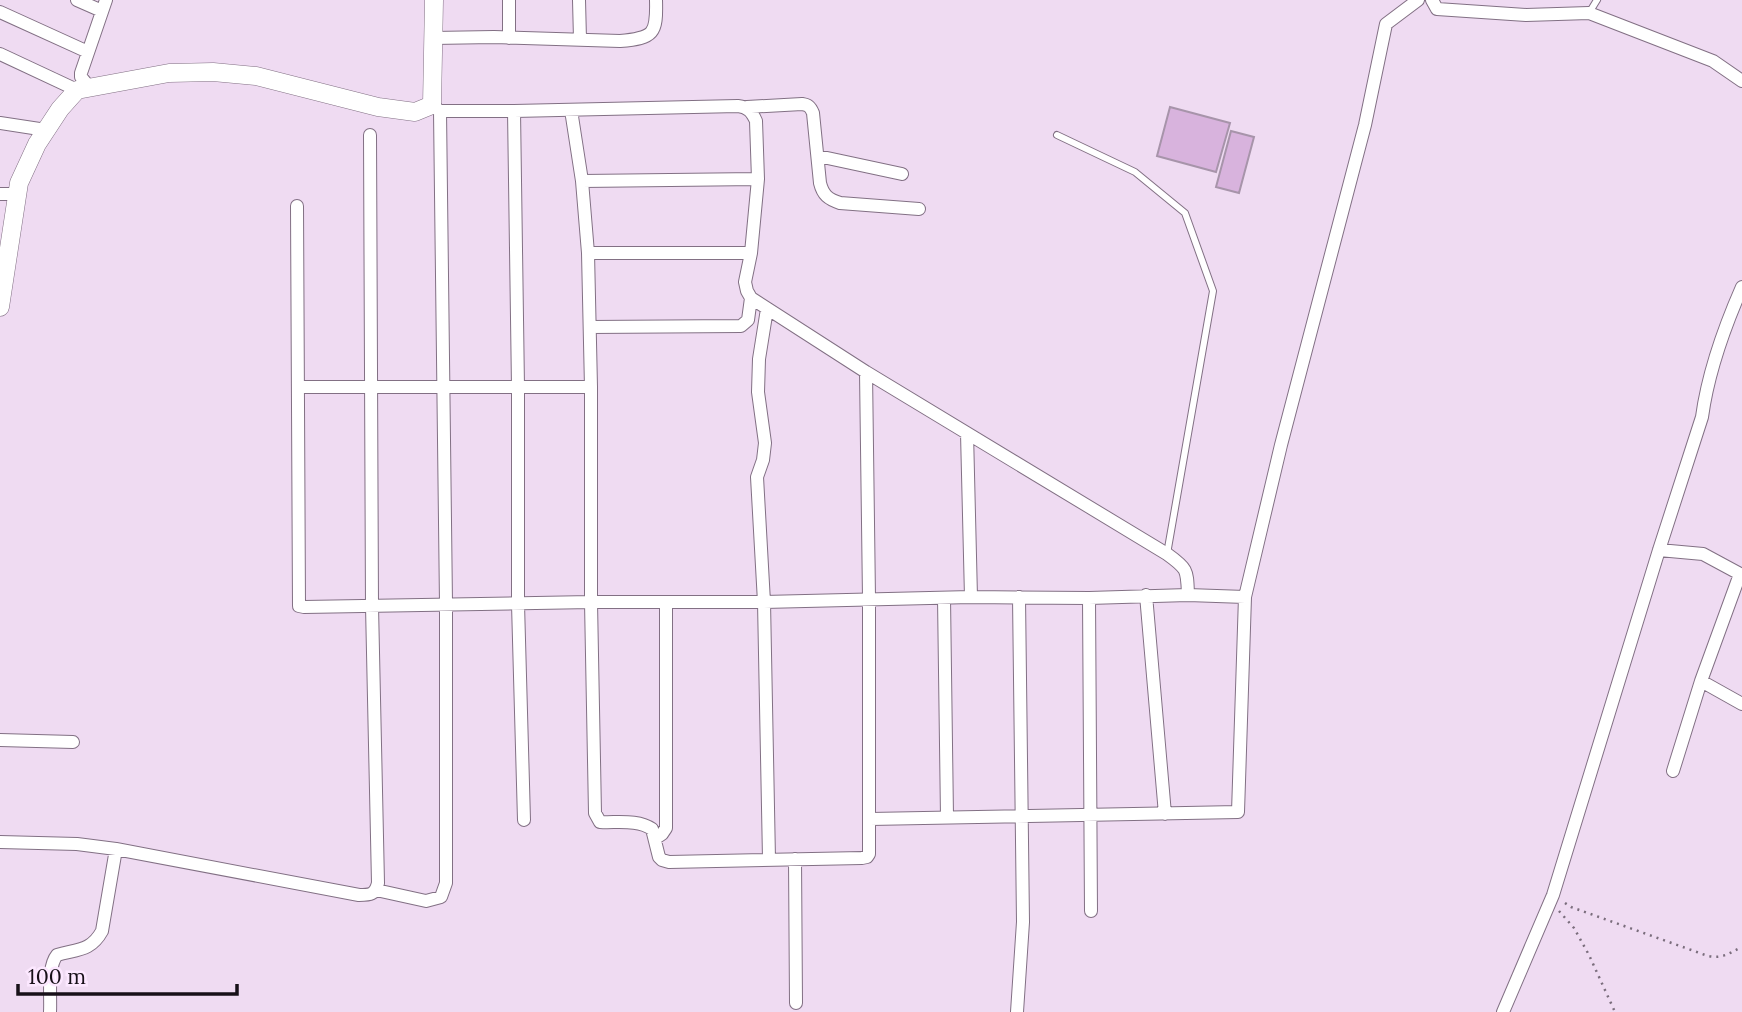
<svg xmlns="http://www.w3.org/2000/svg" width="1742" height="1012" viewBox="0 0 1742 1012" font-family="Lora,serif">
  <rect width="100%" height="100%" fill="#efdbf2"/>
  <path fill="#d8b3dd" stroke="#a794aa" stroke-width="2" d="M1170 107 1230 123 1216 172 1157 156Z
    M1231 131 1254 137 1239 193 1216 187Z"/>
  <g fill="none" stroke-linecap="round" stroke-linejoin="round">
    <defs>
      <path id="lane" d="M1589 13 1597 0
        M1057 135 1135 172 1185 213 1213 291 1167 554"/>
      <path id="street" d="M77 0 102 11
        M579 0 580 39
        M1432 0 1437 9 1526 15 1589 13 1713 61 1742 81
        M0 12 88 52
        M433 38 494 37 620 41C654 38 657 34 656 0
        M509 38V0
        M0 54 77 90
        M90 88 81 77V73L106 0
        M432 105 440 111H514L738 106C748 107 752 112 756 121L758 179 751 253 745 282 747 291 751 298 866 372 1167 554C1188 569 1187 570 1188 595
        M747 107 802 104C808 105 810 106 813 113L820 183C823 195 828 199 840 203L919 209
        M571 110 582 181 588 253 591 387V602L595 813 600 822C616 823 638 819 652 829L659 857 662 860 669 862 862 858 867 857 869 854V598L866 372
        M514 111 518 387V604L524 820
        M0 123 46 130
        M818 156 902 174
        M582 181 758 179
        M0 194H17
        M297 206 299 606 304 607 591 602H764L971 597 1089 598 1188 595 1245 597
        M588 253H751
        M767 309 759 359 758 392 765 443 763 460 757 477 764 602 769 859
        M590 327 741 326 748 320 751 298
        M298 387H591
        M967 433 971 597
        M1659 550 1703 554 1742 575
        M1146 595 1165 814
        M944 598 947 817
        M1089 598 1091 911
        M1701 681 1742 704
        M0 740 73 742
        M1673 771 1701 681 1740 574
        M870 819 1238 812 1245 597 1281 445 1365 125 1386 24 1418 0
        M656 838 662 834 666 828V602
        M0 842 77 844 116 849 359 895C370 895 375 895 378 883L372 606 370 135
        M795 859 796 1003
        M376 890 426 901 441 897 446 883V604L440 111
        M50 1012C51 997 47 967 57 955 78 949 91 951 102 931L116 849
        M1017 1012 1023 922 1019 597
        M1503 1012 1553 895 1659 550 1702 417C1708 373 1724 328 1742 287"/>
      <path id="secondary" d="M0 307 19 183 37 144 60 109 77 90 169 73 213 72 256 76 378 107 415 112 432 105 434 0"/>
    </defs>
    <use href="#lane" stroke="#827084" stroke-width="8"/>
    <use href="#street" stroke="#827084" stroke-width="14"/>
    <use href="#secondary" stroke="#827084" stroke-width="19"/>
    <path stroke="#7a6d7c" stroke-width="2.5" stroke-dasharray="2 5" stroke-linecap="butt" d="M1565 903 1571 907 1708 956C1723 959 1729 953 1742 947
      M1559 911 1574 928 1589 955 1615 1012"/>
    <use href="#lane" stroke="#fff" stroke-width="6"/>
    <use href="#street" stroke="#fff" stroke-width="12"/>
    <use href="#secondary" stroke="#fff" stroke-width="18"/>
  </g>
  <path d="M18 984v10h219v-10" fill="none" stroke="#171018" stroke-width="3.5"/>
  <text x="28" y="984" font-size="21" fill="#171018" stroke="#fce8ff" stroke-width="5" paint-order="stroke">100 m</text>
</svg>
